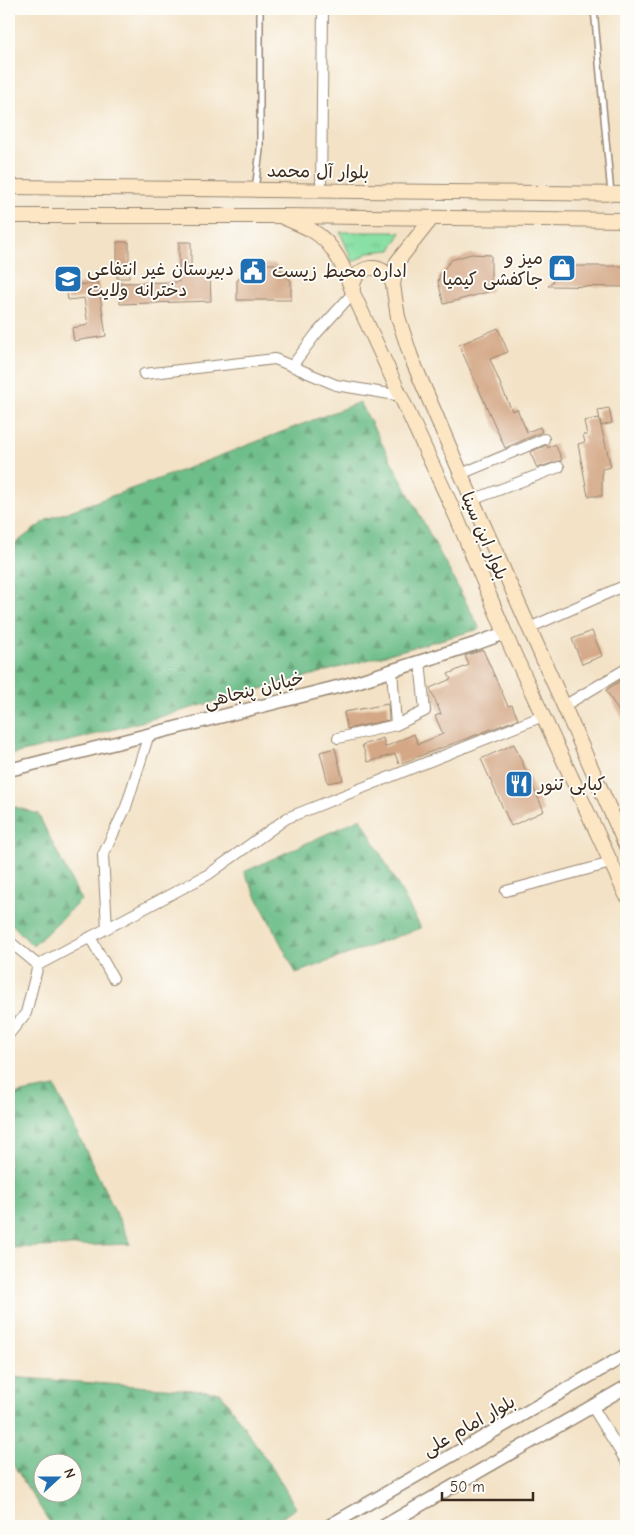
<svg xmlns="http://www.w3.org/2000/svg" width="635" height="1535" viewBox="0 0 635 1535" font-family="'Comic Neue','Playpen Sans Arabic',sans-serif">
  <defs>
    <pattern id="grass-tufts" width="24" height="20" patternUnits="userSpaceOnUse" patternTransform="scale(1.25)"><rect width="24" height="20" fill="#88e0a5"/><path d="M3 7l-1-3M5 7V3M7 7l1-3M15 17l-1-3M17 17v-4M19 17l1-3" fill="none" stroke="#76c08e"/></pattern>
    <pattern id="forest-firs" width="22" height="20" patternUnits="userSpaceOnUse" patternTransform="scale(1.25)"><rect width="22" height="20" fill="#6ebe8a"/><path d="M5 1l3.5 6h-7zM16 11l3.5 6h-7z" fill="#5c9b70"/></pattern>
  </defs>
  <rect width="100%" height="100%" fill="#fdfcf7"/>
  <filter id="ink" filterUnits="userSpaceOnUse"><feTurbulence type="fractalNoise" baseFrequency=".02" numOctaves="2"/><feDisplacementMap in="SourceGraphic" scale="10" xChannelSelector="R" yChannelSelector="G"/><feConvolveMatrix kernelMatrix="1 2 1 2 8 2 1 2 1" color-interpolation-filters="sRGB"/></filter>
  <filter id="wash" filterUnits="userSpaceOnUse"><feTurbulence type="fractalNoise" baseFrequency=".0096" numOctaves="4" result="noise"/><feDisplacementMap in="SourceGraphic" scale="20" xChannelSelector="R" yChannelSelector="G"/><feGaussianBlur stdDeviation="1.12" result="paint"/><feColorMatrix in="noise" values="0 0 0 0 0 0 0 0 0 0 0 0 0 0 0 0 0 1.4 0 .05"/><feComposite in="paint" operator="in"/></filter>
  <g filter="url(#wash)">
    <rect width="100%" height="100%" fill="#f3e2c6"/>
    <path fill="url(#grass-tufts)" stroke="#628562" d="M340 232H401L391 250 370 252 353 262Z"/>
    <path fill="url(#forest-firs)" stroke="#547454" fill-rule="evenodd" d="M360 402 480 629 82 738 9 755V548L48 519 175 473Z
      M9 805 38 814 81 900 33 946 9 921Z
      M361 818 421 928 296 973 244 872Z
      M55 1087 131 1244 9 1248V1095Z
      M9 1377 220 1392 277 1475 296 1508 269 1526H52L9 1458ZM72 1462V1492H42V1462Z"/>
    <g id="blocks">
      <path fill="#d4a887" d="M117 242H129V278H117Z
        M179 242H191V276H210L211 301 120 304V283L179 282Z
        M471 254 491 255V291L444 304 438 282 440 274 451 260Z
        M252 264H275L291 281V300H237V281Z
        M568 266H626V287L548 286Z
        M98 282 106 336 74 341 72 328 88 325 84 298 68 300 66 287Z
        M498 328 508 352 490 359 502 388 512 411 517 409 527 432 540 427 542 432 505 448 459 345Z
        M609 408 612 423 601 426 598 410Z
        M599 418 611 467 602 469V496H588L578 444 585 442 583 435H587L584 421Z
        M555 444 562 460 537 468 530 452 547 445 548 448Z
        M592 631 602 656 582 664 572 639Z
        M483 650 508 706 512 705 518 719 399 764 395 754 368 762 362 745 383 738 385 747 414 734 418 744 443 734 435 716 441 714 430 688 451 679 448 674 469 665 465 656Z
        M626 677V724L606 690Z
        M388 704 389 720 347 729 344 712Z
        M514 744 544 811 511 826 481 759Z
        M335 748 343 780 328 783 320 752Z"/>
    </g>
  </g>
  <g filter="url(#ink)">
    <use href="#blocks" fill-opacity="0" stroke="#978672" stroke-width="1"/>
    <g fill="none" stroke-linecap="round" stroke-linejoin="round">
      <defs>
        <path id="service" d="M594 9 611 194
          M255 190 260 150V9"/>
        <path id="minor" d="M321 191 323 9
          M292 366 316 334 353 293
          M144 374 275 359 336 385 402 396
          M461 474 544 439
          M472 500 559 467
          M529 628 626 585
          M392 670 396 725 425 711 420 661
          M564 706 626 669
          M338 738 396 725
          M506 891 611 863
          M107 928 103 855 126 807 149 734
          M90 937 113 978
          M9 941 38 965
          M9 1034 26 1013 38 965 209 874 287 818 543 716
          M592 1406 626 1461"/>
        <path id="tertiary" d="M9 770 353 683 475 644 505 633
          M329 1526 626 1355
          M384 1526 626 1387"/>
        <path id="secondary" d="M9 187 626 194
          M9 216H280L626 220
          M280 216C291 221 303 225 313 231 335 244 345 270 353 293L457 518 510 645 626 895
          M432 218 397 262 393 285 398 317 411 357 461 474 626 846
          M353 292C350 265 385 258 393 285"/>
      </defs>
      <use href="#service" stroke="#978672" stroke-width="8"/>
      <use href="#minor" stroke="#978672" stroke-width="12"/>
      <use href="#tertiary" stroke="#978672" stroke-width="15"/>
      <use href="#secondary" stroke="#978672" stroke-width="16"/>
      <use href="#service" stroke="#fff" stroke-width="5"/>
      <use href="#minor" stroke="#fff" stroke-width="10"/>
      <use href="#tertiary" stroke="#fff" stroke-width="12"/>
      <use href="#secondary" stroke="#fce6c4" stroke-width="14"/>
    </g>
  </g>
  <defs>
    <symbol id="shop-square" viewBox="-11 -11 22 22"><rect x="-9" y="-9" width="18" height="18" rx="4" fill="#1f6fb2" stroke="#fdfcf7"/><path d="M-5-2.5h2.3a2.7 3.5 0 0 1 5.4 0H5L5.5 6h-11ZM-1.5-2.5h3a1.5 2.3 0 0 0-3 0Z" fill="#fff"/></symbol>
    <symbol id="civic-square" viewBox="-11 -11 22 22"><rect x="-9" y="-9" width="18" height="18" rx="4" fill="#1f6fb2" stroke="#fdfcf7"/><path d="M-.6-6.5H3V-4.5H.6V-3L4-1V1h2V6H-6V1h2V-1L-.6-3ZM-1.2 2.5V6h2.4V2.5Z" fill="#fff"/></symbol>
    <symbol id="school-square" viewBox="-11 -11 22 22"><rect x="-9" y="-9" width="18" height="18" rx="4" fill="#1f6fb2" stroke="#fdfcf7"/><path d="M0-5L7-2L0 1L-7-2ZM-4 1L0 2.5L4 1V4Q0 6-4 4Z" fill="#fff"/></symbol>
    <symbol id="restaurant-square" viewBox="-11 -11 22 22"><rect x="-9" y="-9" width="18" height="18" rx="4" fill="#1f6fb2" stroke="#fdfcf7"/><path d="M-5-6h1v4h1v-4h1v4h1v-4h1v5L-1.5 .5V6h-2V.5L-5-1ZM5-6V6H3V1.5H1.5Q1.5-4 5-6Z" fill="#fff"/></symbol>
  </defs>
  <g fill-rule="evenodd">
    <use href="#shop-square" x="546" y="252" width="32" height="32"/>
    <use href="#civic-square" x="237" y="255" width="32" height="32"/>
    <use href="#school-square" x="52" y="263" width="32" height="32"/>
    <use href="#restaurant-square" x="503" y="768" width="32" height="32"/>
  </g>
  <g text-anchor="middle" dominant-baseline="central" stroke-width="4" stroke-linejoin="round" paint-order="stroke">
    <g font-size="18" fill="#3b2a1e" stroke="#fdfcf7">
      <text transform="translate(318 172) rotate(1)">بلوار آل محمد</text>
      <text transform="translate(484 536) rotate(67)">بلوار ابن سینا</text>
      <text transform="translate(254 690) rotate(-14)">خیابان پنجاهی</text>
      <text transform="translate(469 1426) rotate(-30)">بلوار امام علی</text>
    </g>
    <g font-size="18" fill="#3b2a1e" stroke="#fdfcf7" text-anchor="start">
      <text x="543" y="258" text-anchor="end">میز و<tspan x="543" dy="21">جاکفشی کیمیا</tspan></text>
      <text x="87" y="269">دبیرستان غیر انتفاعی<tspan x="87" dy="21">دخترانه ولایت</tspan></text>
      <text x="272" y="271">اداره محیط زیست</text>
      <text x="538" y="784">کبابی تنور</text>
    </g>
  </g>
  <rect width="635" height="1535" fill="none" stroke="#fdfcf7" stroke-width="30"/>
  <g transform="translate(58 1478) rotate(69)"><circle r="24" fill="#fdfcf7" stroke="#afa8a0"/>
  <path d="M0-4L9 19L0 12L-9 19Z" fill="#1f6fb2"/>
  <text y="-8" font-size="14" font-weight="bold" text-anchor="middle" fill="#3b2a1e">N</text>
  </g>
  <path d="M442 1492v8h91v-8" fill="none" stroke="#3b2a1e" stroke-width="2.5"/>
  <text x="450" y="1492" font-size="15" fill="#3b2a1e" stroke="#fdfcf7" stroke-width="4" paint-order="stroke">50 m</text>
</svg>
